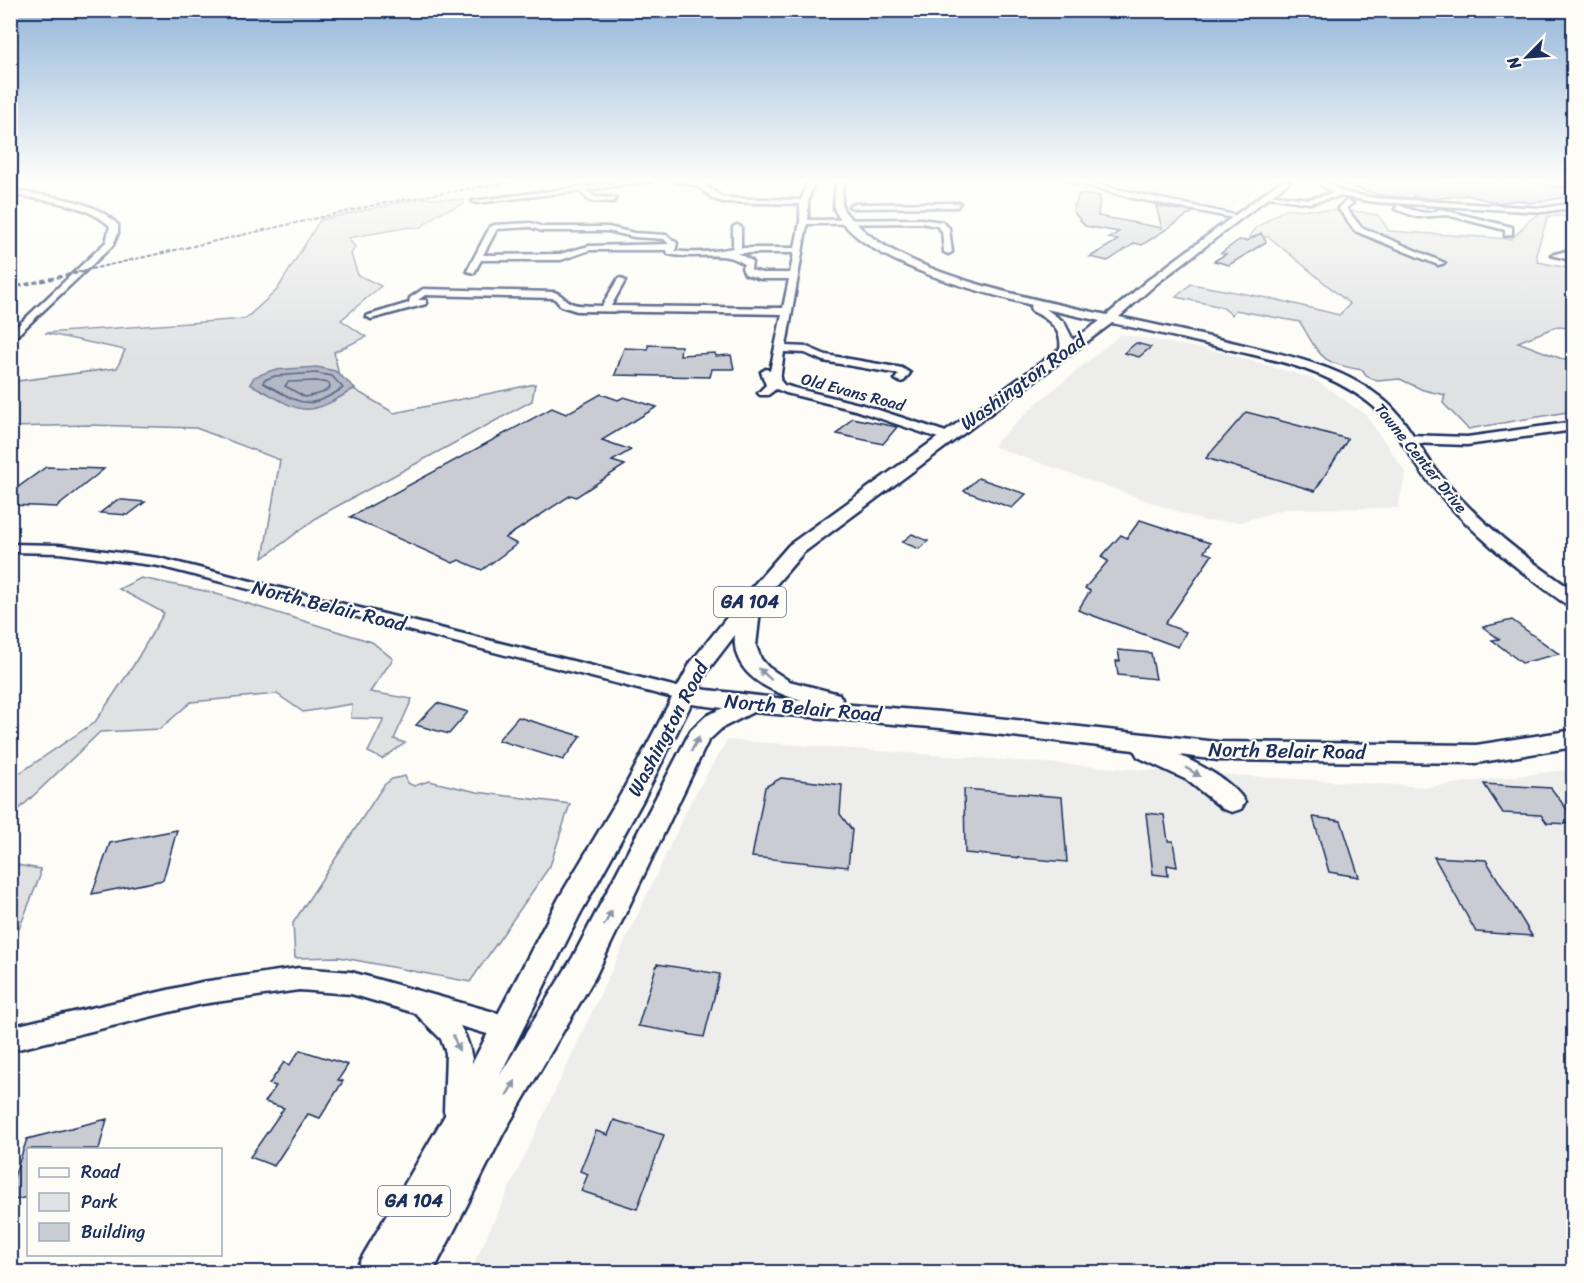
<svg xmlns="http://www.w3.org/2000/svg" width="1584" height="1283" viewBox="0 0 1584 1283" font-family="Sriracha,sans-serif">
  <rect width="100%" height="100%" fill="#fdfcf7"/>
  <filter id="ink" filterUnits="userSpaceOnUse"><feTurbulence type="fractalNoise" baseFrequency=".0167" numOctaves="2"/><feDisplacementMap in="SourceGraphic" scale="12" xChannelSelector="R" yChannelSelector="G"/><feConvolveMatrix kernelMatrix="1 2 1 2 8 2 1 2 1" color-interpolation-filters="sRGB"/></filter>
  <g filter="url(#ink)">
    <path fill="#edeeec" d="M1128 181H1270L1226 212 1141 196 1156 187Z
      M1121 334 1225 353 1314 379 1365 414 1406 473 1398 508 1284 509 1242 522 1204 521 992 446 1035 405Z
      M727 740 1116 768 1428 787 1573 769V1272H470L690 803Z"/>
    <path fill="#e0e1e3" stroke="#7e88a0" stroke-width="1.5" d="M421 198 464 200V204L439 213 420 228 410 227 348 238 355 247 351 254 358 275 381 286 341 320 366 337 334 352 340 381 394 413 535 384 532 401 319 516 263 558 280 460 196 428 88 425 11 427 10 382 117 368 125 350 45 333 245 319 277 290 320 220Z
      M1285 209 1355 211 1378 215 1389 231 1511 239C1520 233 1523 225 1531 219 1544 209 1559 212 1573 213V216H1548L1536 254 1538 262 1573 269V328L1556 327 1518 342 1573 363V411L1468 429 1443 403 1445 395 1423 390 1400 379 1377 381 1366 376 1362 370C1320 362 1322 359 1300 322L1235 310 1232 315 1222 307 1176 297 1191 284 1278 300 1339 315 1350 304 1269 237H1249L1257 227Z
      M141 578 210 592 372 642 393 659 370 692 412 699 394 739 405 743 382 759 368 752 384 719 351 718 352 704 303 712 277 694 191 702 160 729 100 732 11 817V779L95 722 133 666 164 613 119 589Z
      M405 776 408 783 414 786 429 781 477 792 570 804 550 866 470 982 339 957 295 958 293 923 384 785 392 779Z
      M11 864 40 869V876L11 949Z"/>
    <path fill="#b3b8c5" stroke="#76819c" stroke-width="1.5" d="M317 367 335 371 355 388C302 422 302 411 250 384L254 377 273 370Z"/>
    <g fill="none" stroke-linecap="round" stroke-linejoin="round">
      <path stroke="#586687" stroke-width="1.5" d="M316 373 332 376 343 388C305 413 300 402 263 383L264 380 275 376Z
        M316 381 329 383 330 388 322 393 305 397 285 386 288 382Z"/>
    </g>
    <path fill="#c9ccd3" stroke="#1b2f5e" stroke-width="1.5" d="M1342 181H1533L1535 184 1574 188V196L1530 203 1518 200 1499 203 1466 195 1433 199 1413 196 1414 198 1383 196 1342 184Z
      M1079 194 1100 196 1098 216 1162 228 1156 206 1193 212 1142 245 1135 243 1108 261 1090 257 1118 240 1109 238 1119 232 1085 226 1073 211Z
      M1261 233 1266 242 1229 265 1214 261 1226 254 1221 253 1239 240 1247 241Z
      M1136 343 1151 347 1139 357 1124 353Z
      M648 345 681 346 680 355 715 353 716 356 731 355 734 369H712L710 377 615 375 624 348 648 349Z
      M601 394 618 400 624 397 657 407 602 440 631 450 612 461 625 465 576 497 571 495 505 538 517 544 482 570 459 560 453 563 350 517 552 408 566 414Z
      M1246 412 1285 422 1348 439 1315 491 1206 458Z
      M852 418 897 427 883 444 837 434Z
      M46 467 104 469 57 507 10 505V493Z
      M978 478 1026 494 1012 508 964 491Z
      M117 500H123L145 502 128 515 100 513Z
      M1140 520 1210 543 1204 552 1212 555 1165 624 1186 632 1178 647 1078 610 1090 591 1085 588 1108 561 1101 557 1121 535 1127 538Z
      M912 534 928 541 919 549 902 542Z
      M1512 620 1559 654 1522 663 1492 640 1499 639 1483 627Z
      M1118 650 1151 653 1156 679 1118 675 1116 661H1120Z
      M437 703 468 712 449 734 416 725Z
      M518 717 581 736 563 760 498 740Z
      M781 778 842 785 840 814 852 830 848 867 752 857 765 787Z
      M1484 784 1551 788 1574 819V824L1547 823 1541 815 1503 813Z
      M964 789 1062 797 1067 862 965 853Z
      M1146 813 1164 815 1168 841H1173L1177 867 1167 865 1168 876 1153 874Z
      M1313 817 1341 821 1359 877 1329 872Z
      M177 830 163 880 92 894 110 843Z
      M1434 857 1486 860 1532 936 1476 932Z
      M657 964 720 974 704 1037 638 1026Z
      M300 1050 348 1065 338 1080 343 1081 320 1118 308 1114 274 1166 250 1157 284 1108 265 1102 276 1086 269 1084 284 1062 289 1066Z
      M107 1119 99 1149H28V1197L10 1201V1189L27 1139Z
      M614 1120 664 1135 637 1209 581 1191 588 1174 580 1171 596 1131 608 1135Z"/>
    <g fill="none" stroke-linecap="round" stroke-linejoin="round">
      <defs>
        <path id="minor" d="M631 181H651L586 190 595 197 616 198 613 202 590 201 579 191 476 203 472 201Z
          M674 181 703 183 723 198 801 200 808 181H814L808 202V220L921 219 942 222 949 228 952 252 948 254 944 252 942 231 937 226 921 223 807 224 786 346 807 347 826 355 902 368 910 373 904 381 900 382 895 379 899 374 823 361 805 353 784 352 780 380 784 385 794 388 863 405 952 434V440H944L855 410 786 393 776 389 768 395H760L758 393 766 385 761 372 766 369 770 371 782 314 577 311 561 306 554 298 425 295 418 300H426V304L371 319 366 316 409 303 410 298 423 289 554 292C562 294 564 300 571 303 580 307 592 305 602 306L618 279 621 278 625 281 611 306 783 308 789 279H761L745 274 742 268 744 264C724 249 692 260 668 254L667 250H590L561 260H481L474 273 467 271 490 227 494 225 531 223 543 227H608L634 233 666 235 677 243 675 251C694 254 718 251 733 248V227L737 225 741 227V248H795L800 222V204L723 202 713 199 698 186ZM530 227 542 231H608L634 237 664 239 669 244 589 246 560 254 483 255 497 229ZM737 253H794L790 273H762L751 270 752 261Z
          M1069 181H1080L1243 217 1239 219 1133 198Z
          M1320 181H1326L1342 192 1375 198 1543 208 1574 203V207L1543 212 1375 202 1340 196 1309 203 1262 196 1266 194 1309 199 1334 193 1321 185Z
          M10 190C45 197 92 197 118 225V233L113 245 10 342V333L106 242 110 226C84 202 44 201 10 194Z
          M1346 201 1353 203 1346 208 1361 227 1445 263 1438 265 1355 231 1338 208Z
          M960 203 957 207 853 208 849 206 853 204Z
          M1398 205C1411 209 1428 218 1439 209L1512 227V234L1505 236V230L1447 215 1417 217 1395 209Z
          M1574 249V254L1567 255 1574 256V261L1551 255Z
          M1574 422V430L1467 445 1408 443 1402 439 1408 435 1467 437Z
          M10 544 59 545 159 558 685 689 691 691 694 695 691 699 685 701 159 566 59 553 10 552Z
          M299 968 351 972 508 1016 517 1020 520 1028 517 1036 508 1040 460 1026C476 1052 478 1092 466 1120L457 1124 448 1120 444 1111 446 1053 441 1039 415 1013 351 994 299 990 202 1004 10 1051V1027L202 982Z"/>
        <path id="major" d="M836 181H844C843 190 840 200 843 208 845 214 851 218 855 222 903 275 1038 300 1107 315L1148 280 1281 181H1290L1156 284 1119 317C1161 326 1203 335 1244 345 1294 357 1346 368 1386 402 1409 422 1421 452 1440 475 1478 522 1524 557 1574 591V607L1567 605C1518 570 1473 535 1434 488 1410 461 1397 424 1368 402 1327 371 1277 360 1228 349 1190 340 1151 331 1112 323L803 553 761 602 756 646 761 659 768 667 789 681 839 694 842 699 839 704 941 712 1218 742 1476 745 1574 730V747L1476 763 1218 760 1179 755C1200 765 1233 781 1245 802L1241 809 1232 812 1223 809 1187 780 1138 757 1134 750 941 728 753 712 722 728 708 741 595 977 504 1132 433 1272H355L361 1259 444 1117 559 898 621 794 691 662 745 595 789 545 1060 349C1063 329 1048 319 1032 311L1030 308 1032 305C980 292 856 262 834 208ZM1046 309 1100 321 1073 340 1064 322ZM735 635C731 675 771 692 802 701L699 689 708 670ZM691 704 723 708 706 716 691 730 573 957 500 1075 579 916 643 800Z"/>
      </defs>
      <use href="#minor" stroke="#1b2f5e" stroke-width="5"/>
      <use href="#major" stroke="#1b2f5e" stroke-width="5"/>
      <use href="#minor" fill="#fdfcf7" fill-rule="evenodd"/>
      <use href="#major" fill="#fdfcf7" fill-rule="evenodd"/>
      <path stroke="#1b2f5e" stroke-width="2" stroke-dasharray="4.5 2" stroke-linecap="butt" d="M78 272 384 203 516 181"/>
      <path stroke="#1b2f5e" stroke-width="3" stroke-dasharray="5 3" stroke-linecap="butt" d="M10 288 85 271"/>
    </g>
    <defs><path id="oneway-solid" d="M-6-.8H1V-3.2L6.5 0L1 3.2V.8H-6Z" transform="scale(1.5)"/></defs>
    <g fill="#8c96aa">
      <use href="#oneway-solid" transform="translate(765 674) rotate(-138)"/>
      <use href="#oneway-solid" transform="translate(695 744) rotate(-63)"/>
      <use href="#oneway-solid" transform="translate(1193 772) rotate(30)"/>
      <use href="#oneway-solid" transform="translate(608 918) rotate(-63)"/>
      <use href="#oneway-solid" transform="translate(456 1043) rotate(69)"/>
      <use href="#oneway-solid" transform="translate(511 1088) rotate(-59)"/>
    </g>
  </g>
  <linearGradient id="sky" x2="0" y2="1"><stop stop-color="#93b6da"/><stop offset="0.5" stop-color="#fefefb"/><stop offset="1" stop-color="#fefefb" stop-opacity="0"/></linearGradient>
  <rect width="1584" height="361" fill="url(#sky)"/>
  <g text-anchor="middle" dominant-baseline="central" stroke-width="4.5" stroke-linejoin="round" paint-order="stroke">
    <g font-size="16" fill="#1b2f5e" stroke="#fdfcf7">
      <text transform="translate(853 392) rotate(15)">Old Evans Road</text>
      <text transform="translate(1421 458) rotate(51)">Towne Center Drive</text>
    </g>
    <g fill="#fdfcf7" stroke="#5f6c8c" stroke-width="1.5">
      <rect x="714" y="587" width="72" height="30" rx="4.5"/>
      <rect x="378" y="1186" width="72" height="30" rx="4.5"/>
    </g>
    <g font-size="18" font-weight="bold" fill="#1b2f5e">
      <text x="750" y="602">GA 104</text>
      <text x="414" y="1201">GA 104</text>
    </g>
    <g font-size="20" fill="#1b2f5e" stroke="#fdfcf7">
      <text transform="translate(1023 382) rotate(-36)">Washington Road</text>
      <text transform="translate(329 606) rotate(14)">North Belair Road</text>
      <text transform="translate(803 708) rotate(5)">North Belair Road</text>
      <text transform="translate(668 729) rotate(-62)">Washington Road</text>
      <text transform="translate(1287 751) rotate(1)">North Belair Road</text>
    </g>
  </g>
  <rect width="1584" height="1283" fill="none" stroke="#fdfcf7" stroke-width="36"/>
  <rect x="18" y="18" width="1548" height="1247" fill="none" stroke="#1b2f5e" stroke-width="2" filter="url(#ink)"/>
  <rect x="27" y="1148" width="195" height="108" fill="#fdfcf7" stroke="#a3aaba" stroke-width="1.5"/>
  <rect x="39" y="1168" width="30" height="9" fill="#fdfcf7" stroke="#a3aaba" stroke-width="1.5"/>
  <text x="81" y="1178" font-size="18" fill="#1b2f5e">Road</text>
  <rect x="39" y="1193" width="30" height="18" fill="#e0e1e3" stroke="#a3aaba" stroke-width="1.5"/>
  <text x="81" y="1208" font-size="18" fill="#1b2f5e">Park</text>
  <rect x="39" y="1223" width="30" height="18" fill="#c9ccd3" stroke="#a3aaba" stroke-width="1.5"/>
  <text x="81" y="1238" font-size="18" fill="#1b2f5e">Building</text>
  <g transform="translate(1527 57) rotate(245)" stroke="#fdfcf7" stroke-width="4.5" paint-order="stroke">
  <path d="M0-4.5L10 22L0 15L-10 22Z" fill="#1b2f5e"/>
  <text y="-9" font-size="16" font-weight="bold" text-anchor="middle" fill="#1b2f5e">N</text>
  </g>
</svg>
